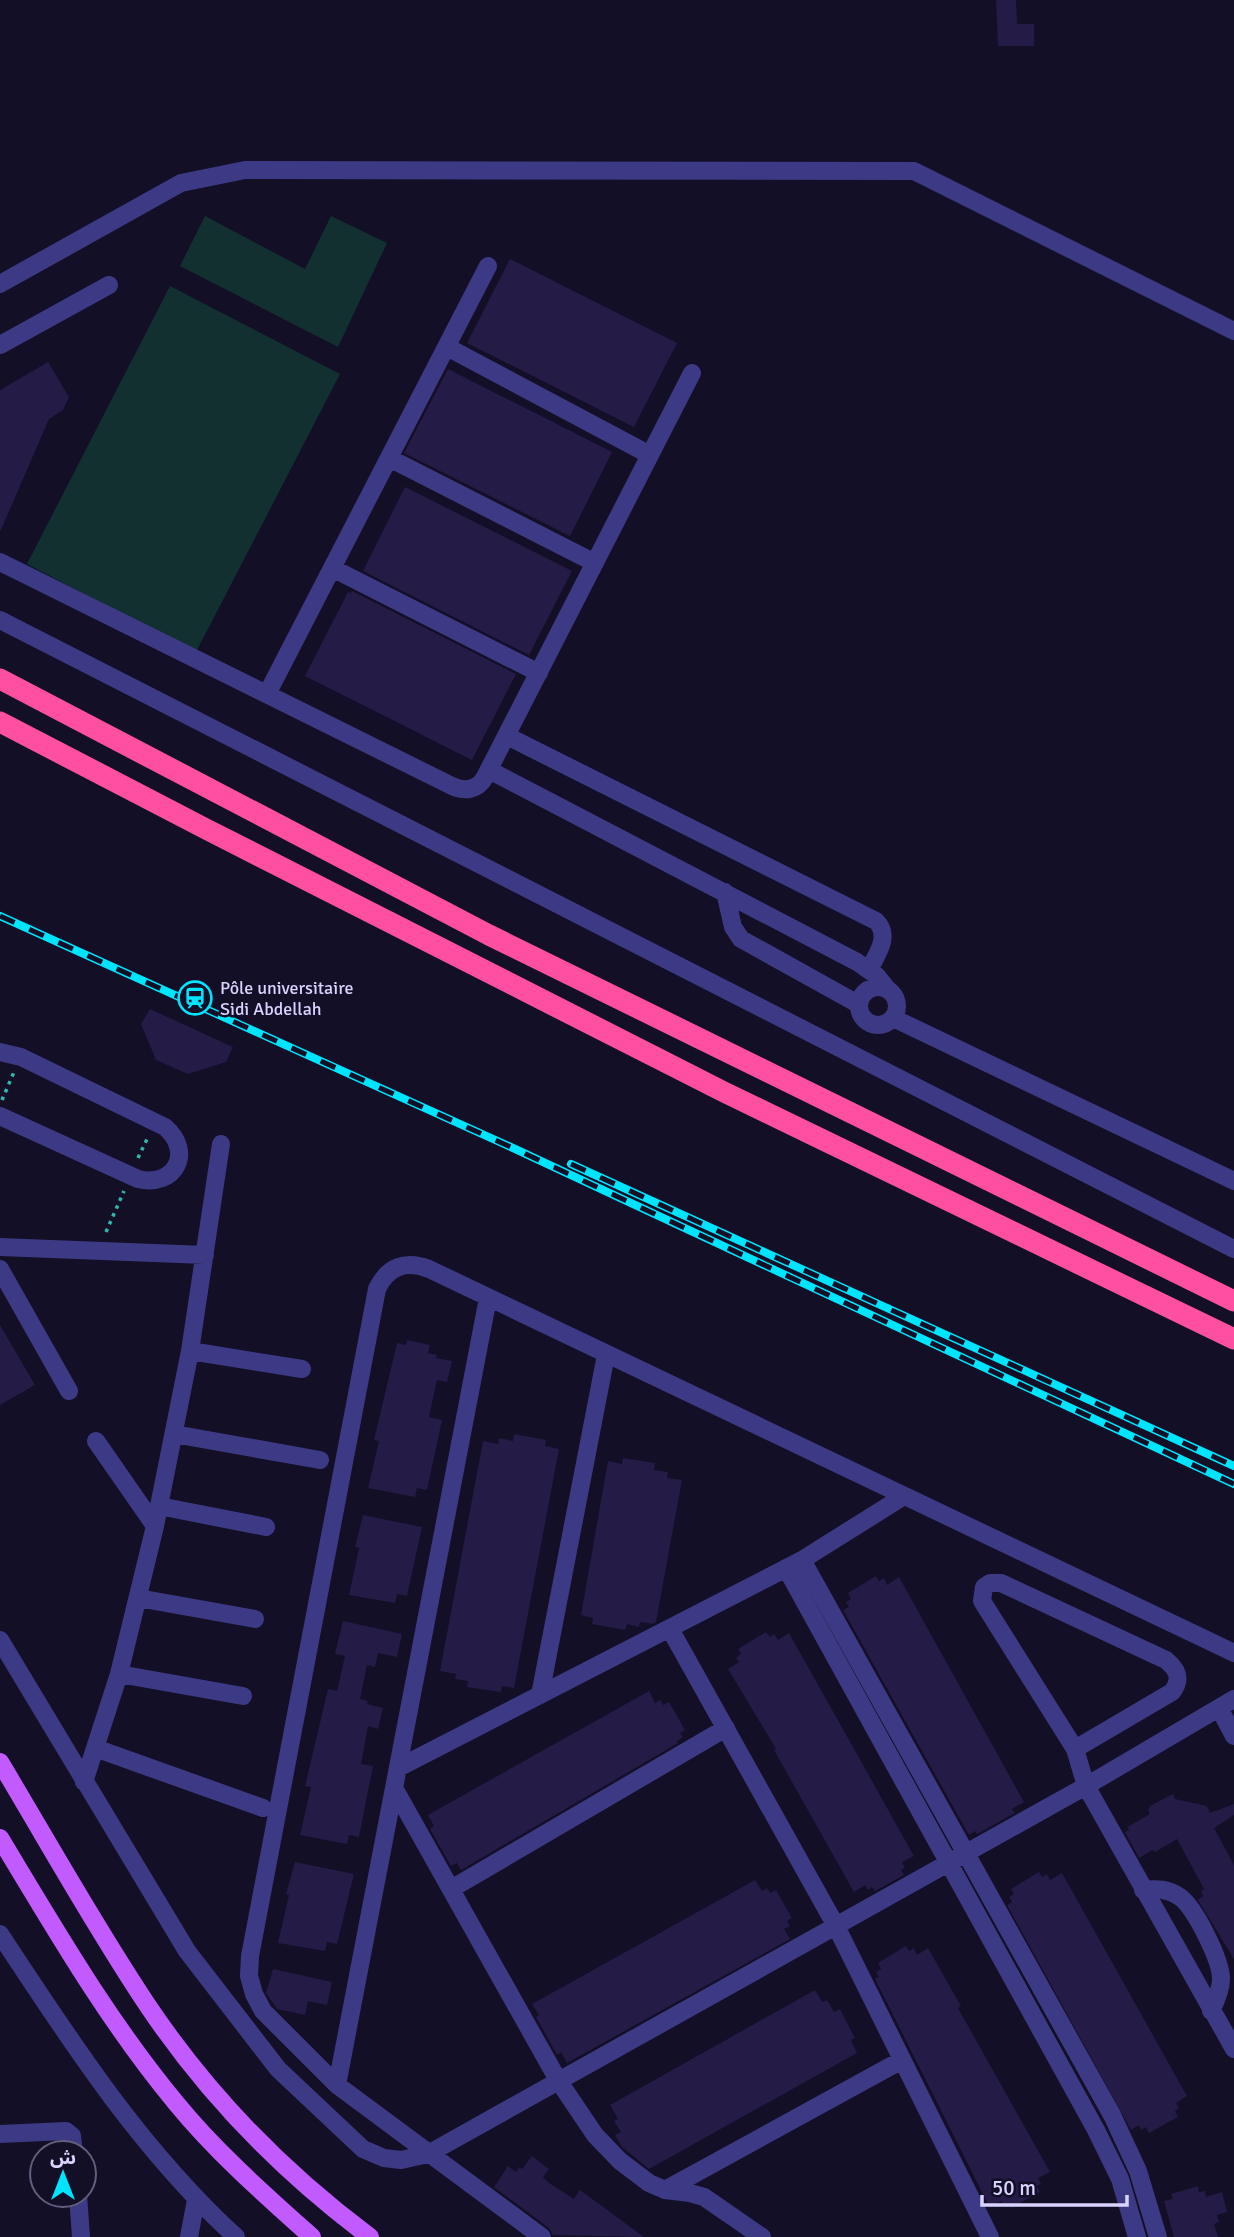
<svg xmlns="http://www.w3.org/2000/svg" width="1234" height="2237" viewBox="0 0 1234 2237" font-family="Signika,'Noto Sans Arabic',sans-serif">
  <rect width="100%" height="100%" fill="#130f26"/>
  <path fill="#12302f" d="M205 216 305 269 331 216 387 243 338 347 180 266Z
    M170 286 340 374 196 652 27 564Z"/>
  <path fill="#241b47" d="M996 0H1016L1017 24H1034V46H998Z
    M510 259 677 343 634 427 467 343Z
    M48 362 69 397 63 410 49 419 0 532V390Z
    M448 369 612 452 570 536 404 453Z
    M405 487 572 571 529 655 363 571Z
    M352 591 516 674 472 760 305 676 348 592 351 593Z
    M150 1009 233 1047 226 1062 188 1074 156 1060 141 1024Z
    M0 1325 35 1385 0 1405Z
    M407 1340 430 1345 428 1353 437 1355 436 1358 452 1361 447 1382 437 1380 429 1417 442 1420 427 1490 417 1488 415 1497 368 1488 379 1441 374 1440 397 1343 406 1345Z
    M514 1434 546 1440 545 1446 559 1449 514 1688 502 1686 501 1692 467 1687 468 1681 455 1679 456 1674 440 1671 483 1441 498 1444 499 1438 513 1441Z
    M623 1458 655 1463 654 1470 668 1472 667 1478 682 1480 656 1622 653 1624 640 1622 639 1627 627 1624 625 1630 592 1624 593 1618 581 1615 608 1461 622 1464Z
    M363 1515 422 1527 407 1596 397 1594 395 1603 349 1595 359 1548 355 1547Z
    M876 1576 879 1581 884 1578 887 1585 899 1577 1024 1802 1012 1809 1015 1813 977 1834 975 1831 969 1835 843 1610 849 1607 846 1602 851 1599 848 1593Z
    M343 1621 402 1634 397 1657 378 1653 375 1667 367 1665 360 1699 368 1701 367 1704 383 1708 378 1729 368 1726 361 1764 373 1766 359 1837 349 1835 347 1844 300 1835 311 1787 305 1786 328 1689 337 1691 345 1656 335 1654Z
    M766 1632 770 1637 774 1634 778 1640 789 1633 914 1856 902 1862 905 1868 901 1870 904 1875 875 1891 872 1887 868 1890 865 1885 854 1892 774 1750 776 1749 728 1669 739 1662 736 1658 741 1654 738 1649Z
    M649 1691 655 1703 660 1700 663 1705 669 1702 685 1730 680 1733 683 1737 677 1741 678 1743 461 1870 457 1863 451 1866 430 1829 434 1826 428 1815Z
    M1173 1794 1175 1799 1207 1806 1210 1813 1234 1804V1815L1214 1828 1234 1865V1959L1198 1900 1203 1896 1201 1891 1204 1889 1177 1839 1155 1852 1153 1850 1139 1858 1125 1832 1129 1830 1127 1827 1150 1814 1148 1810 1150 1806Z
    M295 1862 354 1874 337 1944 327 1942 325 1951 278 1943 289 1895 286 1894Z
    M1039 1872 1042 1877 1047 1874 1050 1880 1062 1873 1187 2096 1176 2103 1179 2108 1175 2111 1178 2117 1149 2133 1146 2127 1141 2130 1139 2125 1131 2130 1007 1905 1012 1902 1009 1897 1014 1894 1011 1889Z
    M755 1880 762 1891 767 1888 770 1893 776 1890 792 1918 787 1921 790 1926 784 1929 790 1939 567 2063 561 2052 557 2055 536 2017 539 2015 532 2004Z
    M906 1946 909 1951 914 1948 917 1955 928 1948 961 2006 958 2008 1050 2172 1038 2178 1041 2184 1037 2186 1040 2192 1011 2208 1009 2203 1004 2206 1001 2201 990 2208 875 1979 879 1977 876 1972 881 1969 878 1963Z
    M273 1969 332 1982 327 2005 308 2001 305 2015 277 2009 266 1993Z
    M815 1990 822 2002 827 2000 834 2012 840 2009 855 2038 851 2040 857 2053 649 2169 622 2147 615 2135 621 2132 614 2121 618 2119 610 2105Z
    M532 2156 549 2169 543 2177 549 2183 574 2199 580 2190 644 2237 553 2235 549 2228 494 2187 508 2166 516 2172 519 2167 522 2169Z
    M1198 2186 1199 2192 1205 2191 1206 2197 1222 2192 1227 2212 1217 2215 1219 2222 1214 2224 1218 2237H1174L1164 2201 1173 2199 1171 2194Z"/>
  <g fill="none" stroke-linecap="round" stroke-linejoin="round">
    <path stroke="#2fb8b0" stroke-width="3.5" stroke-dasharray="3.5 5" stroke-linecap="butt" d="M2 1100 14 1072
      M138 1158 148 1137
      M106 1232 124 1191"/>
    <path stroke="#3d3a85" stroke-width="18" d="M0 284 181 183 245 170 914 171 1234 331
      M0 345 109 285
      M447 347 650 455
      M389 458 595 563
      M0 562 452 786C465 792 478 790 485 777L692 373
      M332 568 539 673
      M0 620 1234 1249
      M267 694 488 266
      M507 736 876 921C891 936 877 954 869 970
      M489 770 857 962 877 976 889 991
      M725 892 733 927 741 939 858 1004
      M859 1006a19 19 0 1 1 38 0a19 19 0 1 1-38 0Z
      M893 1018 1234 1181
      M0 1052 21 1057 165 1127C194 1152 175 1188 138 1179L0 1116
      M0 1247 205 1255
      M0 1269 69 1391
      M190 1351 302 1369
      M174 1434 320 1460
      M96 1441 155 1526
      M159 1506 266 1527
      M802 1560 1112 2115 1138 2171 1158 2237
      M786 1568 1096 2130 1120 2179 1137 2237
      M138 1598 255 1619
      M670 1629 836 1926 990 2237
      M0 1640 187 1951 278 2069 363 2149 384 2158 401 2160 428 2154 1086 1786 1234 1699
      M119 1674 243 1696
      M540 1695 606 1355
      M1219 1708 1234 1736
      M95 1748 263 1808
      M1075 1749 1172 1692C1182 1679 1178 1670 1166 1660L1001 1583H990L984 1587 982 1601 1075 1749 1086 1786 1234 2049
      M398 1768 802 1560 904 1496
      M84 1782 119 1674 155 1526 190 1351 221 1144
      M394 1788 558 2080 595 2135 620 2161 649 2183 665 2190 690 2193 704 2197 762 2237
      M451 1889 726 1728
      M1143 1890C1157 1888 1168 1889 1180 1897 1195 1908 1221 1960 1221 1979 1221 1990 1216 2001 1211 2011
      M0 1934C71 2042 140 2149 236 2237
      M337 2085 488 1298
      M0 2134 66 2131 72 2136 74 2153
      M665 2190 902 2060
      M78 2195 81 2237
      M189 2237 196 2200
      M542 2237 337 2085 263 2011 254 1994 249 1976 250 1956 377 1289C388 1266 406 1260 429 1269L1234 1653"/>
    <path stroke="#c25bff" stroke-width="18" d="M0 1762C48 1842 94 1925 146 2003 206 2093 284 2173 370 2237
      M0 1838C55 1929 108 2021 176 2103 216 2152 265 2195 312 2237"/>
    <path stroke="#ff4fa3" stroke-width="21" d="M0 679 489 935 1234 1301
      M0 722 206 829 724 1092 1234 1339"/>
    <defs>
      <path id="rail" d="M0 916 513 1148 1234 1484
        M571 1164 1234 1466"/>
    </defs>
    <use href="#rail" stroke="#00e5ff" stroke-width="8"/>
    <use href="#rail" stroke="#130f26" stroke-width="5" stroke-dasharray="16" stroke-linecap="butt"/>
  </g>
  <defs>
    <symbol id="station-ring" viewBox="-11 -11 22 22"><circle r="9.5" fill="#130f26" stroke="#00e5ff" stroke-width="1.5"/><path d="M-3-6H3Q5-6 5-4V2Q5 4 3 4L4.5 6H3L1.5 4h-3L-3 6H-4.5L-3 4Q-5 4-5 2V-4Q-5-6-3-6ZM-3.5-4v3h7v-3ZM-3.5 1v1.5H-2V1ZM2 1v1.5H3.5V1Z" fill="#00e5ff"/></symbol>
  </defs>
  <g fill-rule="evenodd">
    <use href="#station-ring" x="176" y="979" width="38" height="38"/>
  </g>
  <g text-anchor="middle" dominant-baseline="central" stroke-width="5" stroke-linejoin="round" paint-order="stroke">
    <g font-size="18" fill="#d9d4ff" stroke="#130f26" text-anchor="start">
      <text x="220" y="988">Pôle universitaire<tspan x="220" dy="21">Sidi Abdellah</tspan></text>
    </g>
  </g>
  <g transform="translate(63 2174)"><circle r="33" fill="#130f26" stroke="#625e7d" stroke-width="2"/>
  <path d="M0-5L12 26L0 18L-12 26Z" fill="#00e5ff"/>
  <text y="-10" font-size="19" font-weight="bold" text-anchor="middle" fill="#d9d4ff">ش</text>
  </g>
  <path d="M982 2195v10h145v-10" fill="none" stroke="#d9d4ff" stroke-width="3.5"/>
  <text x="992" y="2195" font-size="21" fill="#d9d4ff" stroke="#130f26" stroke-width="5" paint-order="stroke">50 m</text>
</svg>
